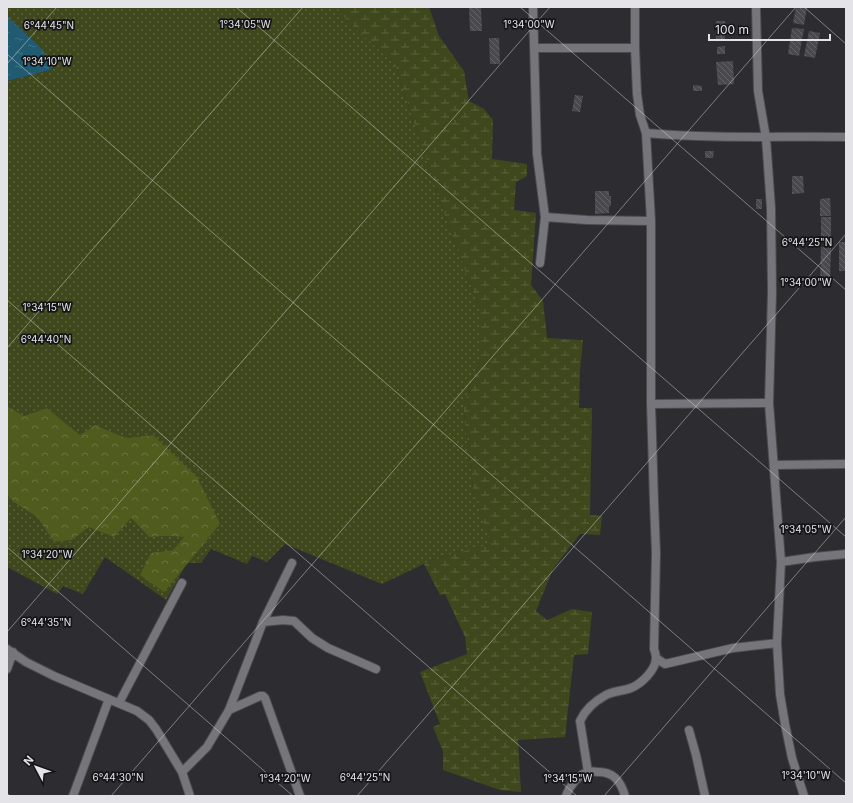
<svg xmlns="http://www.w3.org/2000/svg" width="853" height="803" viewBox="0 0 853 803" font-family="Inter,sans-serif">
  <defs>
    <pattern id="grass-dots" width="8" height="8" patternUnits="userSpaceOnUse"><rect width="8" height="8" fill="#3f481c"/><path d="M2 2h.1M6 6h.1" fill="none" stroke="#5b623d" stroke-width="1.8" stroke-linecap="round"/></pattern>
    <pattern id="forest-crowns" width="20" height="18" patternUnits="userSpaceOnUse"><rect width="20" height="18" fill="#505c1d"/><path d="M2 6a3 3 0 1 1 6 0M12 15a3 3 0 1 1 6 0" fill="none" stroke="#69733e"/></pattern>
    <pattern id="wetland-marsh" width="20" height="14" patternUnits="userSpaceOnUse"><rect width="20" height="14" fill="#3f481c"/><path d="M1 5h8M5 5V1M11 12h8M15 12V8" fill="none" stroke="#5b623d"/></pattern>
    <pattern id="water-ripples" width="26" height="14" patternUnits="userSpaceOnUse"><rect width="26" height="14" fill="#205b72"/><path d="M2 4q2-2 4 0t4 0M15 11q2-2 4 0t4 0" fill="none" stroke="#407286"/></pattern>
    <pattern id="building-back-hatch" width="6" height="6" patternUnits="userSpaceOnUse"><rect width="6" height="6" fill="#49494f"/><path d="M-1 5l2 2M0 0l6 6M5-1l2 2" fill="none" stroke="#636368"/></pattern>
  </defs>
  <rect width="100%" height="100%" fill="#2d2c31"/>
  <path fill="url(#grass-dots)" d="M7 7H337L344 17 395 65 448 225 480 310V360L463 406 474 495 492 544 434 559 382 584 285 544 267 562 252 556 247 564 211 549 201 563H187L166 600 105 557 83 594 63 586 57 594 7 567V495L15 503 37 517 54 542 72 540 89 527 131 518 149 537 166 536 184 537 173 550 151 553 198 550 220 524 153 435 126 438 95 425 80 435 47 408 24 416 7 406V81L50 70 38 45 7 16Z"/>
  <path fill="url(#forest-crowns)" d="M7 406 24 416 47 408 80 435 95 425 126 438 153 435 197 477 220 524 164 592 140 575 151 553 173 550 184 537 166 536 149 537 131 518 114 537 89 527 72 540 54 542 37 517 15 503 7 495Z"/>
  <path fill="url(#wetland-marsh)" d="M337 7H429L439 36 464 71 469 101 484 109 493 120 492 159 527 164V176L516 182 514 210 536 213 531 285 543 301 547 338 583 340 580 370 579 408H592L590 515 602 516 600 535 580 534 553 569 536 611 547 620 572 609 592 612 588 654 574 655 565 737 518 740 521 792 500 790 443 770V751L433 727 440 724 420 672 467 654 465 637 445 594 440 595 424 564 434 559 491 544 474 495 463 406 480 360V310L448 225 395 65 344 17Z"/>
  <path fill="url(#water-ripples)" d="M7 16 38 45 53 64 50 70 7 81Z"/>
  <path fill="url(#building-back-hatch)" d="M469 7H481L482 31H470Z
    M796 7H807L804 25 793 23Z
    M716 21H725V39H716Z
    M792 28 804 29 799 56 788 54Z
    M809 31 820 33 815 58 804 56Z
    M489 38H499L500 64H490Z
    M725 46V54H717V47Z
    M733 61 734 84 718 85 716 62Z
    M693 85 702 86V91H693Z
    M575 95 583 96 580 112 572 111Z
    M705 151H714L713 158H705Z
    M792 176H803L804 193 792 194Z
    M595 191H609V196H611V206H609V213L595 214Z
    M830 198 831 216H820V199Z
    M756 199H762V209H756Z
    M821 217H831V237H821Z
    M839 242H846V271H839Z
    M821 247 831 248 830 282H820Z"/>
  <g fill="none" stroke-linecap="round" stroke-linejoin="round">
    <defs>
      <path id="minor" d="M533 7 537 154 545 217 540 263
        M635 7V48L637 94 640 115 646 133C713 139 779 136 846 137
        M756 7 758 91 766 138 771 208 772 292 769 403 781 562 777 643 780 694 785 724 792 758 804 796
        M534 48H635
        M545 217 587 220 651 221
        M651 404 769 403
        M774 465 846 464
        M781 562 815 557 846 554
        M263 622 283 620 294 621 312 638 328 648 376 669
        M7 649 26 662 54 676 137 711 149 720 156 729 182 772 190 796
        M656 658 665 664 733 648 777 643
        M7 669 13 652
        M119 703 182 583
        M229 710 260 696H263L265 698 300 796
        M689 730 696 755 705 796
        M182 772 207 747 229 710 263 622 292 563
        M588 772 580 721C585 710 595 701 606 695 613 691 623 691 631 688 641 684 656 670 656 658 656 655 655 652 654 649L656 553 654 502 651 404V221L646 133
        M73 796 109 699
        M566 796C569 787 579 773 589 772 593 771 596 772 599 772 614 772 621 782 625 796"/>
    </defs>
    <use href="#minor" stroke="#4b4b4f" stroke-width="10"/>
    <use href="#minor" stroke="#76757b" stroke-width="8"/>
  </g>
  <path fill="none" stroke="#e4e3e7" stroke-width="1" stroke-opacity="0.45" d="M236 7 846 537M520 7 846 290M804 7 846 44M7 54 846 783M7 64 57 7M7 300 577 796M7 348 303 7M7 547 293 796M7 632 550 7M7 793 10 796M111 796 796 7M357 796 846 234M604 796 846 517"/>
  <g font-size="10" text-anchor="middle" fill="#e4e3e7" stroke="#151517" stroke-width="3.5" stroke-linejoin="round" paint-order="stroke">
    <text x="245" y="28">1°34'05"W</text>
    <text x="529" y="28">1°34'00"W</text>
    <text x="49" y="29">6°44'45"N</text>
    <text x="47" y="65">1°34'10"W</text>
    <text x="807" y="246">6°44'25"N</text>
    <text x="806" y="286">1°34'00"W</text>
    <text x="47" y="311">1°34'15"W</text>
    <text x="46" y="343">6°44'40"N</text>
    <text x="806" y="533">1°34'05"W</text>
    <text x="47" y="558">1°34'20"W</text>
    <text x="46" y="626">6°44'35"N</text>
    <text x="806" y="779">1°34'10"W</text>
    <text x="118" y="781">6°44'30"N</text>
    <text x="365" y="781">6°44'25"N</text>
    <text x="285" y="782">1°34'20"W</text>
    <text x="568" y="782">1°34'15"W</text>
  </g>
  <rect width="853" height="803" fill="none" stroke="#e4e3e7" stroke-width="16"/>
  <g transform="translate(36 767) rotate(311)" stroke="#151517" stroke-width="3" paint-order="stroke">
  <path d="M0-3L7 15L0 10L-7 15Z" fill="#e4e3e7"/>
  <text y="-6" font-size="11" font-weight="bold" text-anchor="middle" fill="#e4e3e7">N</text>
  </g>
  <path d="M709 34v6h121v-6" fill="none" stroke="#e4e3e7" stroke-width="2"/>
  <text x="715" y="34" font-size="12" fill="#e4e3e7" stroke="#151517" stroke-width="3" paint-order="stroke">100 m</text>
</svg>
